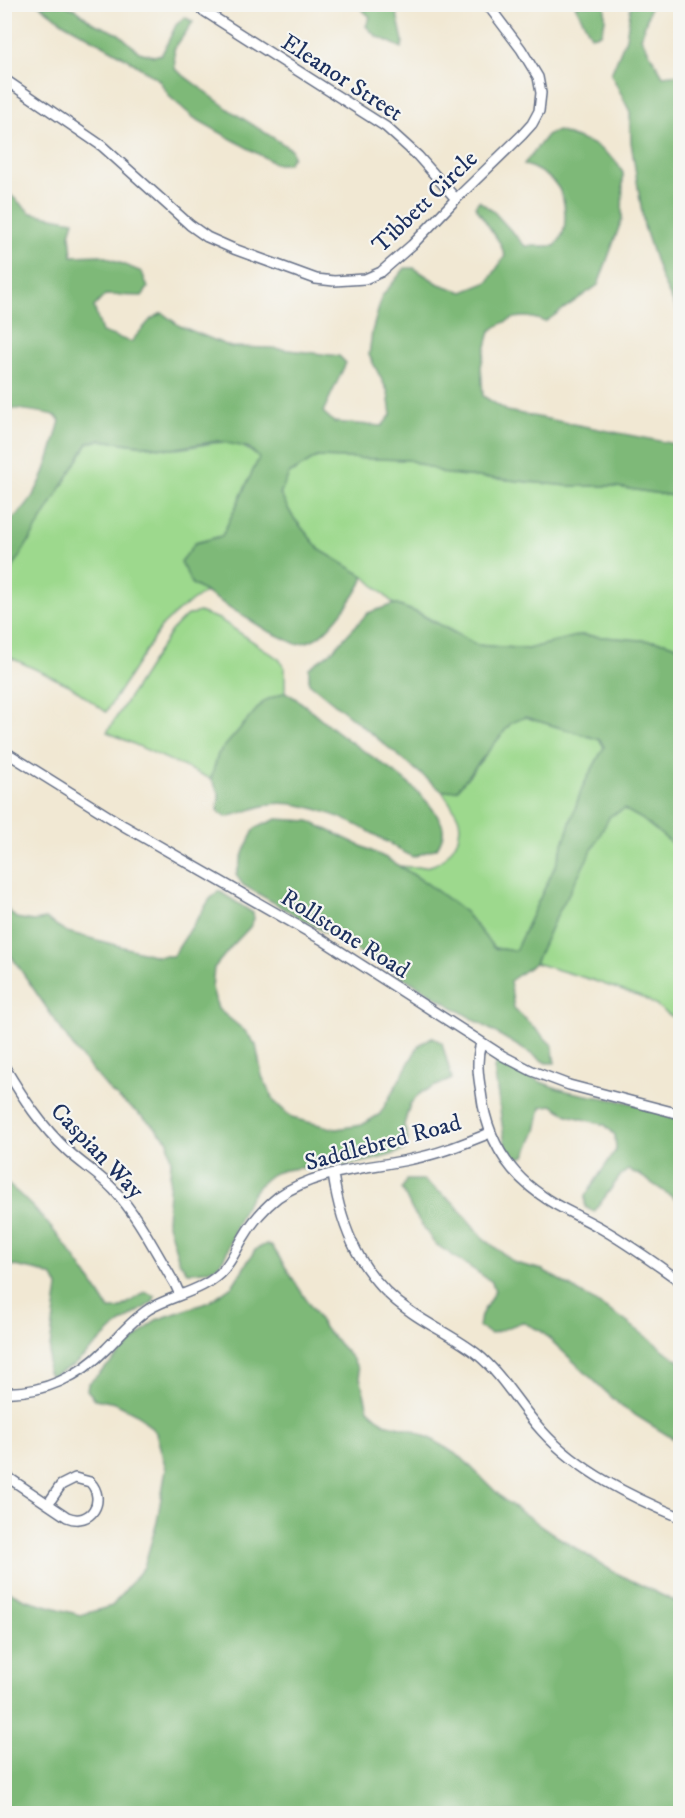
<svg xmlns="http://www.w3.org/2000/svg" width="685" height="1818" viewBox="0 0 685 1818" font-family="'IM FELL DW Pica',serif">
  <rect width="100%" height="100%" fill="#f6f6f2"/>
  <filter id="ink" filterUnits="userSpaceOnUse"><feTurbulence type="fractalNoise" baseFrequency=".0167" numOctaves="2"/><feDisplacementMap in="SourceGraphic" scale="12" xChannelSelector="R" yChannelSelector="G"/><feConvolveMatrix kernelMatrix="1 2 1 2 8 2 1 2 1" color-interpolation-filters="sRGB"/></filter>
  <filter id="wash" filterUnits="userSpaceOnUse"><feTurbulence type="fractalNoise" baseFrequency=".008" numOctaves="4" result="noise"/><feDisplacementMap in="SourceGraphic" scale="24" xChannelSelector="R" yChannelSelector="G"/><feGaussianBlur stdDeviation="1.35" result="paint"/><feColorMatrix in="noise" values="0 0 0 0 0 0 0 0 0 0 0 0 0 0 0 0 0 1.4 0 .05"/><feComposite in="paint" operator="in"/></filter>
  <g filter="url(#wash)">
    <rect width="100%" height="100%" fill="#f1e8d3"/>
    <path fill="#9dd98d" stroke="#5c8476" stroke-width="1.5" d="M100 440C123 443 147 447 170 449 204 450 227 428 259 458L222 536 195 543 192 584 205 592 178 611 161 627 106 712 69 685 5 655 4 581 88 443Z
      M317 457 409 460 447 474 569 486H611L680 497V647L664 642 580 635 528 649 477 645 419 613 394 604 364 576 320 550 293 517 280 494 289 474Z
      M199 612 219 619 279 659 285 668V692L264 701 218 754 211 779 107 732 171 631 186 616Z
      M525 717 600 740 604 747 582 788 557 862 515 951 494 948 465 912 425 882 399 866C426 868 440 870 455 844 459 838 461 827 459 820 457 811 447 800 442 791L457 790 511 723Z
      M624 809 642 819 680 850V1022L646 999 592 980 535 963 553 923 609 816Z"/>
    <path fill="#7eb978" stroke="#4c746b" stroke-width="1.5" d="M39 5H64L75 9 93 23 119 34 139 52 154 56 162 54 176 25 185 17 193 22 174 49 175 69 231 111 291 149 293 156 288 164H276L194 118 170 97 159 80 121 55 64 23Z
      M357 5H395L403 41 402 48 376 36 366 26 370 17Z
      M575 5H605V20L601 34 591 36Z
      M631 5H651L641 38 663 76 680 74V316L661 278 644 226 631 142 630 112 611 74 626 38Z
      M558 131 595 145 615 160 623 173 622 219 598 285 545 322C522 312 509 318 490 331L481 366 483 396 507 411 680 445V497L611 486H569L447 474 409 460 317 457 289 474 280 494 293 517 320 550 364 576C361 590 328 633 314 639 309 642 302 643 296 644L266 630 192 584 181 562 195 543 222 536 259 458 249 448 218 441 172 449 100 440 88 443 5 581V523C40 505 50 456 60 421 59 419 55 416 53 415 48 413 8 407 5 408V190L31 213 74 221 70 234 72 256 101 255 142 272 148 288 142 296 105 295 94 307 102 332 131 342 151 319 162 313 180 326 231 347 272 348 339 356 346 363 323 412 334 422 382 426 391 415 388 392 369 355 372 332 382 296 405 268H414L439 284 463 292 488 282 505 256 500 243 475 206 479 201 494 212 525 246H555C564 235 565 229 565 215 565 185 550 175 524 164L548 134Z
      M394 604 418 613 477 645 528 649 580 635 664 642 680 647V850L642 819 624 809 610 816 553 923 535 963 510 981 514 1008 552 1045 555 1063H546L408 980 243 885 236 875 244 851 255 828 277 819 309 821 386 858 425 882 465 912 494 948 515 951 557 862 582 788 604 747 600 740 525 717 511 723 457 790 442 791 309 683V668L331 652 368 613Z
      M285 692C304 702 319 718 336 731 369 757 422 784 441 822 446 831 442 840 437 848L413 857C400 851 389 843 377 836 350 820 302 799 271 804 256 807 240 814 226 817L218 811 219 793 211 779 218 754 264 701Z
      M219 891 253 913 254 919 250 927 231 947 214 968 212 988 218 1009 245 1031 256 1045 262 1076 274 1101 292 1118 336 1129 362 1125 380 1114 419 1045 432 1037 442 1043 452 1079 422 1092 410 1104 404 1125 408 1139 405 1150C385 1158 361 1163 338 1166 322 1168 284 1166 271 1175 255 1186 244 1206 237 1224 231 1237 228 1260 214 1268 206 1272 195 1272 187 1272L179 1261 167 1221 171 1161 168 1141 154 1126 111 1092 76 1051 5 947V907L16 918 33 921 46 919 67 932 157 956H173L210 899Z
      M498 1061C520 1072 543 1085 567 1091 605 1100 646 1101 680 1119V1202L638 1174 628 1170 621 1175 594 1212 585 1207V1196L616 1150 615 1135 605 1125 568 1115 552 1105 541 1107 536 1131 525 1156 516 1159 505 1145 494 1068Z
      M406 1180H423L454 1203 482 1237 515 1263 543 1270 620 1317 680 1362V1443L622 1407 541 1331 522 1322 491 1334 479 1327 481 1315 495 1291 492 1282 434 1243 412 1210 402 1189Z
      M4 1181C48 1216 80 1263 109 1309H119L145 1292 155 1296 153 1302 118 1325 74 1365 51 1376 47 1370 58 1287 53 1277 39 1271 5 1264Z
      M266 1244 272 1246 325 1329 352 1358 358 1369 368 1409 384 1423 412 1430 435 1441 462 1458 504 1500 558 1537 612 1571 680 1604V1813H5V1589L24 1599 80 1615 112 1606 144 1567 157 1522 166 1469 156 1433 139 1415 115 1403 95 1399 87 1390 88 1384 156 1320 209 1302 233 1285 255 1250Z"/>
  </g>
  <g filter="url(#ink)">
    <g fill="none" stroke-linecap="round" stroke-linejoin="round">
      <defs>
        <path id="minor" d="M193 4 386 127 418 156 456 199
          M4 79 102 146 190 225 207 237 234 249 316 279 334 281 365 279 381 272 412 245 456 199 522 135 532 124 539 111 541 93 538 77 521 49 487 4
          M4 751 124 826 321 939 503 1056 532 1071 569 1085 680 1114
          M481 1043C476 1060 478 1075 481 1092 486 1135 505 1170 541 1195 558 1208 578 1215 597 1226 626 1242 653 1262 680 1281
          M4 1066C23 1098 41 1126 68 1151 83 1165 100 1175 114 1190 139 1217 156 1253 175 1284L180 1295
          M333 1174C341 1230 362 1279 411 1312 432 1327 457 1338 477 1354 503 1375 519 1406 542 1431 578 1471 631 1497 680 1517
          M4 1392C43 1394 80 1376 106 1349 120 1335 132 1320 149 1309 172 1295 206 1291 224 1269 232 1260 237 1248 243 1238 252 1222 264 1208 278 1197 318 1169 367 1169 412 1159 439 1154 465 1143 490 1133
          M4 1474 9 1478 67 1517C91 1527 107 1500 90 1482L75 1478 61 1485 48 1504"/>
      </defs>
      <use href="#minor" stroke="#667087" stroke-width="12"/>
      <use href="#minor" stroke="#fff" stroke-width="9"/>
    </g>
  </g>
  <g text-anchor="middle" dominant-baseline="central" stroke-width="4.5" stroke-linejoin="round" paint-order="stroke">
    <g font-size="24" fill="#1b2f5e" stroke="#f6f6f2">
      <text transform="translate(342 78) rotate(33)">Eleanor Street</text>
      <text transform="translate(425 202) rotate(-44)">Tibbett Circle</text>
      <text transform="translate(345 934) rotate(32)">Rollstone Road</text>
      <text transform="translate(383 1143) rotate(-15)">Saddlebred Road</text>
      <text transform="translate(97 1151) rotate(46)">Caspian Way</text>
    </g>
  </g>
  <rect width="685" height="1818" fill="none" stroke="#f6f6f2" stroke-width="24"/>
</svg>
